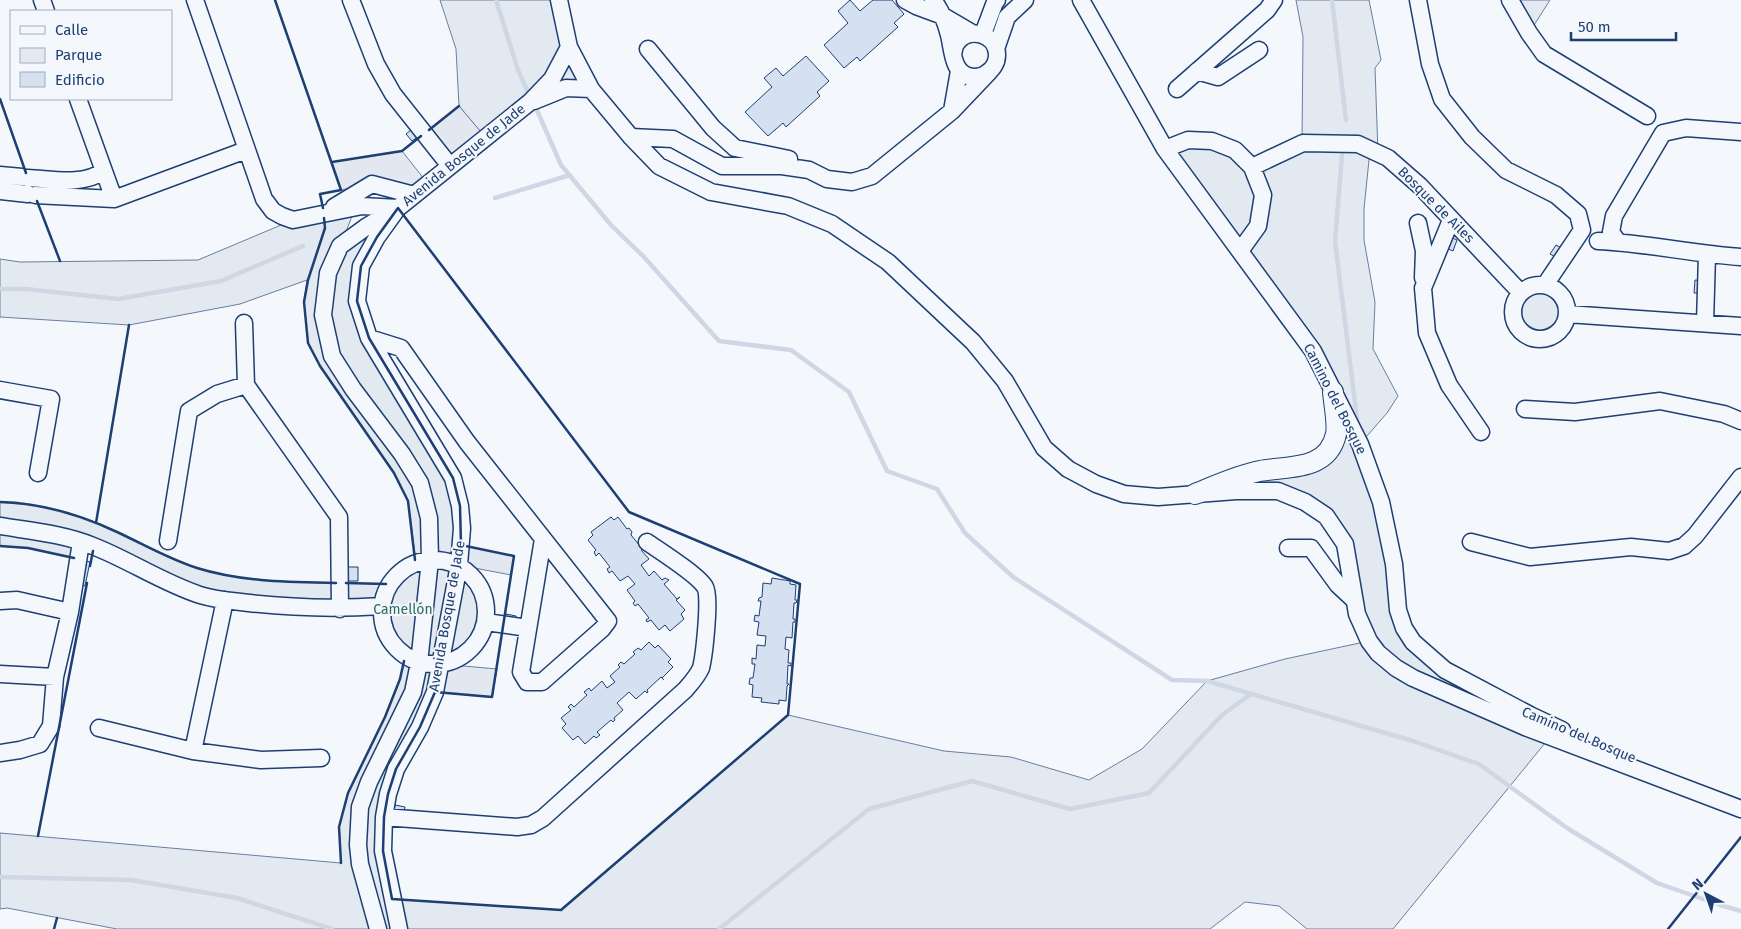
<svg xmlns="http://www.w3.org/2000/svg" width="1741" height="929" viewBox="0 0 1741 929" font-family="'Fira Sans',sans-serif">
  <rect width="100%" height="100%" fill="#f4f7fb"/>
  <path fill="#e3e9f0" stroke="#687fa3" d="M440 0H559L591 89 566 88 486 138 459 106 456 49Z
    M1296 0H1369L1381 60 1375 68 1378 153 1370 150 1364 209V240L1375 302 1373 349 1398 396 1387 413 1360 444 1414 642 1550 737 1393 929H1307L1279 906 1245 902 1210 929H117L7 908 0 909V833L341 863 339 827 348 793 385 717 400 679 405 656C371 628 377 583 416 563L408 501 394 473 320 366 308 343 304 302 307 280 240 304 129 325 0 317V259L20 262 198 260 293 220 352 216 341 245 366 227 377 237 357 301 453 478 459 565 478 583 487 608 486 622 482 634 466 654 441 664 388 794 392 899 561 910 788 715 944 751 1011 757 1089 780 1142 749 1207 681 1285 659 1369 641 1336 529 1278 491 1195 494 1330 449 1333 392 1165 149 1212 141 1252 167 1302 143 1303 37Z
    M1510 0H1550L1529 33Z
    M1513 312a27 27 0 1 1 54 0a27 27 0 1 1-54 0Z
    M0 502C40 503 81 515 117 532 143 544 169 560 197 568 244 582 292 582 340 583V609L225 600 82 542 79 559 28 548 0 546Z"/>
  <path fill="#e3e8f0" stroke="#687fa3" d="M459 106 486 138 450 166 425 133Z
    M402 151 428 184 414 195 372 184 341 190 332 162Z
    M461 545 514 556 511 575 459 565Z
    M340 583 390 584 382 606 340 609Z
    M441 664 497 669 492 697 435 692Z"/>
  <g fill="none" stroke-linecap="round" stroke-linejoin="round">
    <path stroke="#cfd7e4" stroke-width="4.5" d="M496 0 518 70 528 92
      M1332 0 1346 120
      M536 108 561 165 611 225 643 256 719 341 791 350 849 392 887 471 937 489 965 533 1013 577 1172 680 1207 681 1413 741 1479 764 1567 828 1657 883 1720 905 1741 911
      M1342 155 1335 241 1358 427
      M495 198 570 175
      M0 289H26L118 299 221 281 303 246
      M0 877 131 880 237 898 332 929
      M719 929 869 809 972 781 1070 809 1149 793 1222 715 1251 694"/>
  </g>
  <path fill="#d5e0f0" stroke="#1d3f73" d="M850 0 860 11 873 0H892L904 14 894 23 898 27 860 61 857 57 844 68 824 45 848 23 838 11Z
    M806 56 829 81 817 92 820 96 786 127 783 123 768 136 745 112 772 87 764 78 776 68 783 76Z
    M417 125 423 133 412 141 406 134Z
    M1446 235 1457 240 1453 251 1441 246Z
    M1556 245 1567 251 1561 260 1550 254Z
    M1695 280 1705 281V293H1694Z
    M611 517 614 520 618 517 627 529 629 528 632 532 631 535 640 546 641 545 644 548 641 550 649 559 641 565 649 576 654 571 662 580 665 578 669 580 664 584 677 599 680 597 676 600 685 610 681 614 684 619 670 631 665 625 659 630 651 620 647 622 646 620 649 618 638 604 635 606 633 603 635 601 627 590 635 584 628 576 620 581 612 571 609 573 607 569 610 567 599 553 596 556 594 552 596 550 588 540 593 535 591 532Z
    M81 560 90 562 85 586 76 584Z
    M342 567H358V581H342Z
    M772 578 790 581V584L796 585 795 600H797L796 603H794L793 619H795V622H793L792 638 786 637 785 649 789 650 788 663H791V666L788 665 787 684H789L787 686 786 701 779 700V704L761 702 762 698 752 697 753 685 749 684 750 678H753L755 664H752V658L756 659 757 645 765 646 766 636 757 635 759 622 754 621 755 615 759 616 761 601H758L759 598 762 597 763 583 771 584Z
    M506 614 516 616 515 626 504 624Z
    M649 642 655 648 658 645 671 659 668 662 673 667 662 678 664 680 661 677 647 690 648 692 647 693 645 691 636 699 629 692 617 703 623 710 614 718 615 720 613 722 611 720 597 732 600 735 596 738 594 736 585 744 578 736 573 740 562 728 566 724 561 718 571 710 568 707 571 704 574 707 587 695 584 692 589 688 591 691 602 681 607 688 615 682 610 676 620 667 618 665 621 662 624 664 635 654 633 652 638 648 641 650Z
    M395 805 405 807 403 817 393 816Z"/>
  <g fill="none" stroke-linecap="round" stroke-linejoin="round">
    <defs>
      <path id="minor" d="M42 0 46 11
        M195 0 264 199 273 211 282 216 293 220 362 206 398 208
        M351 0 376 64 393 94 450 166
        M559 0 569 47 591 89 631 137 659 166 711 192 788 206 832 224 888 262 973 342 1005 381 1044 448 1068 469 1096 484 1124 494 1158 497 1236 491H1278L1305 502 1326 516 1345 544 1357 614 1369 641 1378 653 1396 668 1413 678 1525 727 1741 809
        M905 0 916 6 943 16 972 33
        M933 0C941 10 946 23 949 35 953 51 952 76 974 77 979 77 984 76 988 72 993 69 997 62 997 56 998 34 968 25 956 44 954 47 954 51 953 55
        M1081 0 1165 149 1313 351 1360 444 1381 502 1394 564 1398 610 1404 628 1413 642 1445 670 1530 715 1562 730
        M1418 0 1430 64 1442 99 1472 137 1506 170 1556 195 1578 214 1582 230 1545 285
        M1510 0 1529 33 1544 54 1647 116
        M983 34 995 2 997 0
        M648 49 713 128 735 148 789 159
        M996 49 1007 17 1025 0
        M1197 71 1218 77 1259 50
        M1177 89 1267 10 1274 0
        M78 99 114 199
        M534 101 566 88 591 89
        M952 111 959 71
        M631 137 673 139 722 166H782L809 170 827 179 852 182 872 176 952 111 990 71
        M1165 149 1188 140 1212 141 1235 150 1252 167 1263 195 1258 226 1240 251
        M1252 167 1303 143 1358 144 1388 158 1420 186 1521 293
        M0 175 22 177
        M28 178C53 179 82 186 104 171
        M0 191 28 194
        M35 195 114 199 246 150
        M334 207 372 184 414 195
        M395 212 377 237 361 266 357 301 369 338 453 478 460 506 462 528 459 565 435 692 420 727 396 769 388 794 384 817 383 851 399 929
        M1451 220 1423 288 1427 333 1449 385 1481 432
        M1418 223 1424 251 1423 278
        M1598 241C1646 243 1693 254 1741 257
        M1618 242 1611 232 1614 216 1663 133 1686 128 1741 132
        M1513 312a27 27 0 1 1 54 0a27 27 0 1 1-54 0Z
        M1567 314 1741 326
        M244 323 246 385 339 517 340 609
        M1705 323 1707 255
        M369 338 401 348 467 442 608 621 602 629 542 682H527L521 672 543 539
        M0 390 51 399 38 473
        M1525 409 1575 412 1660 401 1724 414 1741 421
        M0 526C31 531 64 534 93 546 129 560 163 583 200 595 216 600 233 601 249 603 294 608 337 609 382 606
        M168 541 189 411 217 394 246 385
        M1471 542 1530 557 1631 547 1669 551 1684 546 1695 536 1741 477
        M1288 548H1311L1338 585 1353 599
        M382 612a52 52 0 1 1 104 0a52 52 0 1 1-104 0Z
        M0 601 17 600 70 612
        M486 622 528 628
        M0 674 55 677
        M99 728 193 751 261 760 321 758
        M193 751 225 600
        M0 753 20 750 40 744 51 726 55 677 70 612 81 542
        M384 817 517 827 531 825 543 818 685 690C691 683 697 677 701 668 704 656 711 596 705 587 698 575 660 551 647 542
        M378 929 360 864 358 845 360 807 369 782 413 692 419 663 430 560 429 518 420 483 402 454 353 389 332 356 323 315 328 273 340 246 366 227 398 208 530 102 552 79 569 47"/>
      <path id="major" d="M1195 494C1215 486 1238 475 1260 471 1289 466 1328 471 1336 434 1338 424 1334 404 1333 392"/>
    </defs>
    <use href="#minor" stroke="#1d3f73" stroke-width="19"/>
    <use href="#major" stroke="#1d3f73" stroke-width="22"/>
    <use href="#minor" stroke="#f4f7fb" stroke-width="16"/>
    <use href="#major" stroke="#f4f7fb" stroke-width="20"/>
    <path stroke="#1d3f73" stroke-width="2.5" d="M275 0 341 190 320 194 323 208
      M0 99 26 173
      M429 130 459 106
      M332 162 402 151 421 136
      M37 201 60 261
      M398 208 629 512 800 584 788 715 561 910 392 899 383 851 384 817 388 794 396 769 420 727 435 692 492 697 514 556 461 545 460 506 453 478 369 338 357 301 361 266 377 237Z
      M324 218 325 228 308 280 304 302 308 343 320 366 394 473 408 501 415 560
      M0 502C40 503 81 515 117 532 143 544 169 559 197 568 242 582 289 582 336 583
      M96 523 129 325
      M0 546 28 548 74 558
      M90 566 93 551
      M346 583 386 584
      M38 836 87 583
      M341 863 339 827 348 793 385 717 400 679 404 661
      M54 929 57 918
      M1668 929 1741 837"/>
  </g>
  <g text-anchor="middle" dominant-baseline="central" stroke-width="4" stroke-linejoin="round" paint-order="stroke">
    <g font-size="14" fill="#1d3f73" stroke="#f4f7fb">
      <text transform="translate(464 155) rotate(-39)">Avenida Bosque de Jade</text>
      <text transform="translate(1436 205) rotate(45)">Bosque de Ailes</text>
      <text transform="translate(1335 399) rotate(63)">Camino del Bosque</text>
      <text transform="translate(447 616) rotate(-80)">Avenida Bosque de Jade</text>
      <text transform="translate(1579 735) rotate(23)">Camino del Bosque</text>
    </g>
    <g font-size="14" fill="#2c6c60" stroke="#f4f7fb">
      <text x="403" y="609">Camellón</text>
    </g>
  </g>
  <rect x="10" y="10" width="162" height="90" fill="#f4f7fb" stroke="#9eadc5"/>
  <rect x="20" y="26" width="25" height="8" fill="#f4f7fb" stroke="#9eadc5"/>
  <text x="55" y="35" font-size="15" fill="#1d3f73">Calle</text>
  <rect x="20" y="48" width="25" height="15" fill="#e3e9f0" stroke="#9eadc5"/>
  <text x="55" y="60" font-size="15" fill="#1d3f73">Parque</text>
  <rect x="20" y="72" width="25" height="15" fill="#d5e0f0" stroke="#9eadc5"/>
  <text x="55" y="85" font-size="15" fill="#1d3f73">Edificio</text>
  <g transform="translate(1706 894) rotate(319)" stroke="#f4f7fb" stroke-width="4" paint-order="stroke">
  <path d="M0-4L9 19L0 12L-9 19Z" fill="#1d3f73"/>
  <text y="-8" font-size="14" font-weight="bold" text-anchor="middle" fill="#1d3f73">N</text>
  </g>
  <path d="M1571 32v8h105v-8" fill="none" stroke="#1d3f73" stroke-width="2.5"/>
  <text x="1578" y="32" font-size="15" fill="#1d3f73" stroke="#f4f7fb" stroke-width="4" paint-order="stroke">50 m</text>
</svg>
